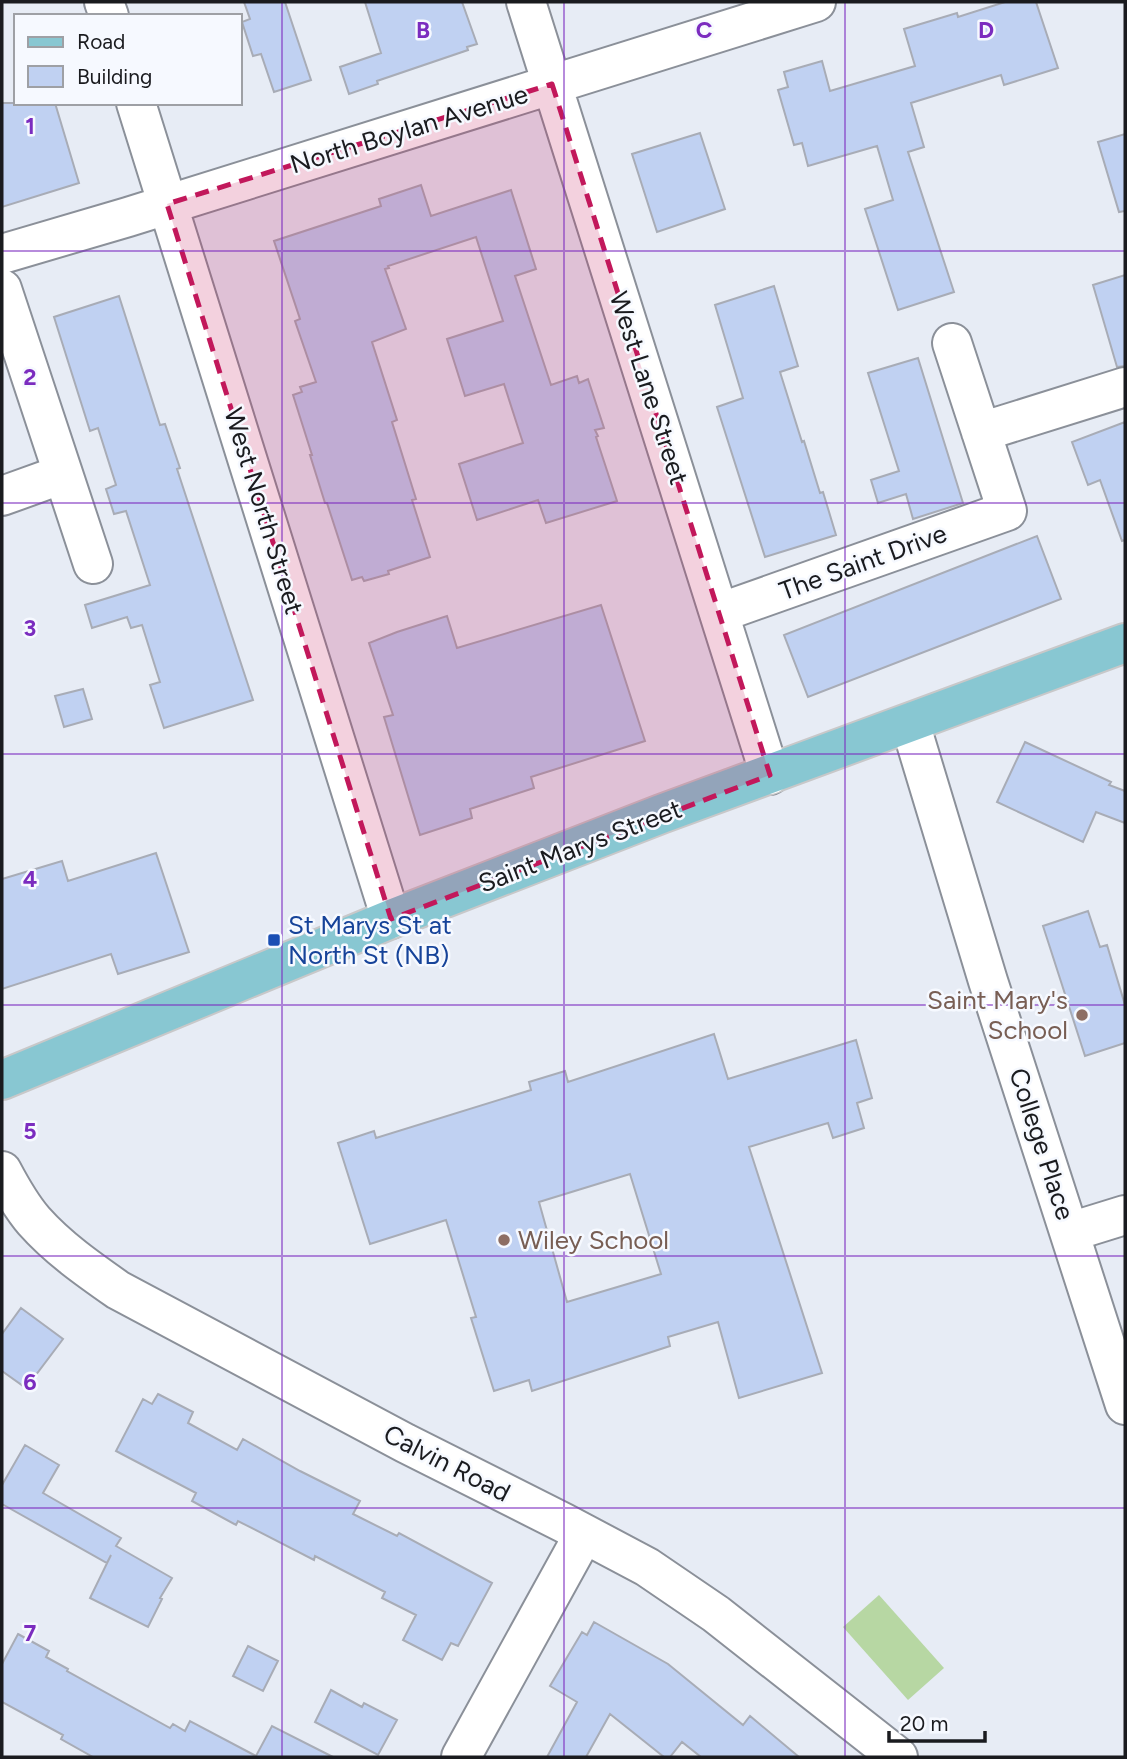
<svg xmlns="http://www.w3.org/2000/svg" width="1127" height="1759" viewBox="0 0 1127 1759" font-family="Figtree,sans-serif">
  <rect width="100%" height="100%" fill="#e7ecf5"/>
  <path fill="#b7d7a3" d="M879 1595 944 1668 908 1700 843 1627Z"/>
  <path fill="#c0d1f2" stroke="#a8acb6" stroke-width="2" fill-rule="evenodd" d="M244 2H285L311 80 274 92 261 54 253 56 242 22 250 19Z
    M365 2H462L477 44 467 47 468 50 377 81 378 84 349 94 340 67 381 53Z
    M1005 2H1036L1058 68 1004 85 1001 75 911 103 924 147 908 152 954 292 898 310 865 209 893 200 877 146 808 166 802 143 794 145 778 90 788 87 784 72 822 61 830 91 915 66 904 29 957 13 958 17Z
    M2 103H55L79 183 2 207Z
    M700 133 725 209 657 232 632 154Z
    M1125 134V211L1119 212 1098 142Z
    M421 185 431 216 511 190 536 269 515 276 551 385 577 376 579 383 588 379 604 428 595 430 598 436 596 437 617 501 546 523 538 500 477 520 459 464 523 443 504 384 465 396 447 339 503 321 476 237 388 266 389 268 385 269 406 329 372 342 397 420 392 422 416 499 412 500 430 557 388 571 389 574 364 581 362 577 352 580 327 503H325L310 455H312L293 395 302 392 300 387 316 382 295 321 300 319 274 241 381 206 379 199Z
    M1125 275V366L1117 367 1093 285Z
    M774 286 798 366 780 372 802 442 804 441 820 493 823 492 836 535 765 557 717 407 743 398 715 305Z
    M119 296 160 425 165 424 180 468 177 469 253 700 164 728 150 685 160 682 142 625 131 628 127 617 92 628 85 605 150 585 126 511 114 514 106 489 116 485 98 428 90 431 54 317Z
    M918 358 963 503 913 519 906 494 878 503 871 480 899 471 868 373Z
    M1125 422V540L1122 541 1100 480 1088 485 1072 442Z
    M1037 536 1061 599 808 697 784 635Z
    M601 605 645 741 531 777 534 788 470 809 472 818 420 835 384 717 393 715 369 643 397 632 447 616 457 648Z
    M83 689 92 719 64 727 55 696Z
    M1025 742 1111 782 1109 785 1125 791V823L1096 812 1083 842 997 802Z
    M156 853 189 952 118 974 111 954 2 989V879L62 861 68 881Z
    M1088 911 1100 947 1107 945 1125 1005V1043L1085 1056 1043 926Z
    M714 1034 728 1079 856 1040 872 1098 857 1103 864 1128 833 1138 828 1123 749 1147 822 1373 739 1398 718 1322 668 1337 670 1346 532 1391 529 1380 494 1391 471 1318 476 1317 446 1220 370 1244 338 1143 374 1131 376 1138 531 1090 529 1082 565 1071 568 1082ZM630 1174 661 1274 567 1302 539 1202Z
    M21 1308 63 1339 26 1388 2 1371V1334Z
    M158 1394 193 1412 188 1423 237 1450 243 1439 300 1471 360 1501 353 1514 397 1536 399 1533 492 1583 458 1646 451 1643 442 1660 403 1640 416 1615 382 1598 385 1592 315 1556 314 1560 238 1521 236 1525 192 1501 196 1493 116 1451 143 1399 152 1404Z
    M25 1445 59 1465 43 1493 121 1538 116 1546 172 1578 160 1598 162 1599 148 1627 90 1598 111 1555 107 1563 2 1504V1485Z
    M594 1622 668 1664 743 1725 750 1716 799 1757H701L682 1742 670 1757H664L610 1714 586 1757H547L577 1702 550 1686 582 1632 587 1635Z
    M18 1634 49 1651 46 1657 68 1669 67 1671 170 1728 173 1724 185 1731 190 1721 256 1756 272 1726 333 1757H93L61 1739 63 1735 2 1702V1664Z
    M248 1646 278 1661 263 1691 233 1676Z
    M331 1690 362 1707 364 1703 397 1720 378 1755 315 1722Z"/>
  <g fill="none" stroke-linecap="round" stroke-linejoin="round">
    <defs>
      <path id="minor" d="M104 2 109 16
        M526 2 770 775
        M136 103 391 919
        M2 254 128 217 816 2
        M2 289 93 564
        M981 432 1125 387
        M2 496 63 474
        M719 613 1007 511 952 343
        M910 723 988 981 1125 1405
        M2 1171C11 1188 21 1206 34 1221 58 1248 88 1269 118 1290L405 1443 564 1523 647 1567 716 1614 898 1757
        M1070 1232 1125 1215
        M461 1757 584 1534"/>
      <path id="major" d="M2 1080 391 919 661 814 1125 643"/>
    </defs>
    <use href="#minor" stroke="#8b9099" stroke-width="42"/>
    <use href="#major" stroke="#c8c8c9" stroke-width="42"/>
    <use href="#minor" stroke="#fff" stroke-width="38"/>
    <use href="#major" stroke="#88c7d2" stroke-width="38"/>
  </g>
  <path fill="#c2185b" fill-opacity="0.2" stroke="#c2185b" stroke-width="5" stroke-dasharray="14 9" stroke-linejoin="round" d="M552 84 770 775 391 919 167 204Z"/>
  <path fill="none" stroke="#7b2cbf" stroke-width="2" stroke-opacity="0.55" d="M282 2V1757M564 2V1757M845 2V1757M2 251H1125M2 503H1125M2 754H1125M2 1005H1125M2 1256H1125M2 1508H1125"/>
  <rect fill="#1a4fb4" stroke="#f6f9ff" stroke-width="2.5" x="267" y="933" width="14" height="14" rx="3.5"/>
  <g fill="#8d6e63" stroke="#f6f9ff" stroke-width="2.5">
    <circle cx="1082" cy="1015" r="7"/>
    <circle cx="504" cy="1240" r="7"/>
  </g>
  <g text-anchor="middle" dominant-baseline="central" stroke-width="5" stroke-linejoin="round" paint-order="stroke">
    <g font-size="26" fill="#1a1b1f" stroke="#f6f9ff">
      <text transform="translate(409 129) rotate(-17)">North Boylan Avenue</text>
      <text transform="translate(649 388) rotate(72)">West Lane Street</text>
      <text transform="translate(264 511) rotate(73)">West North Street</text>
      <text transform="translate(863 562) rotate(-20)">The Saint Drive</text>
      <text transform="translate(580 846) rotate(-21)">Saint Marys Street</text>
      <text transform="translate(1042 1144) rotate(72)">College Place</text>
      <text transform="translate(447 1463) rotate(27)">Calvin Road</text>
    </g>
    <g font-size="26" fill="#164399" stroke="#f6f9ff" text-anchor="start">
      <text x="288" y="925">St Marys St at<tspan x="288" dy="30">North St (NB)</tspan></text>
    </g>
    <g font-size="26" fill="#785e54" stroke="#f6f9ff" text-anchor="end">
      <text x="1068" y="1000">Saint Mary's<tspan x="1068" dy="30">School</tspan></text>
      <text x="518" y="1240" text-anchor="start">Wiley School</text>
    </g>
  </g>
  <g font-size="23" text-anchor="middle" font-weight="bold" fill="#7b2cbf" stroke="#f6f9ff" stroke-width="5" stroke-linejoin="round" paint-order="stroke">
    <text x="423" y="38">B</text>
    <text x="704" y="38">C</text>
    <text x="986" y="38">D</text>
    <text x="30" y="134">1</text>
    <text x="30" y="385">2</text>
    <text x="30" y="636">3</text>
    <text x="30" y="887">4</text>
    <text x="30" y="1139">5</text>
    <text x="30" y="1390">6</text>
    <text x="30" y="1641">7</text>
  </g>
  <rect width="1127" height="1759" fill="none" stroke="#1a1b1f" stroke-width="7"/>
  <rect x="14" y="14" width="228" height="91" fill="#f6f9ff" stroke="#9ea0a5" stroke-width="2"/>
  <rect x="28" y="37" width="35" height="10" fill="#88c7d2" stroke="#9ea0a5" stroke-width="2"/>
  <text x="77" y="49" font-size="21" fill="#1a1b1f">Road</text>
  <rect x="28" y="66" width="35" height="21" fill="#c0d1f2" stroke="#9ea0a5" stroke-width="2"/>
  <text x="77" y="84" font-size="21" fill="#1a1b1f">Building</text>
  <path d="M889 1731v10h96v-10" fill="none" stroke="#1a1b1f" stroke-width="3.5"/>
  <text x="900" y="1731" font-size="21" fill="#1a1b1f" stroke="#f6f9ff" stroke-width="5" paint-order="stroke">20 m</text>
</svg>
